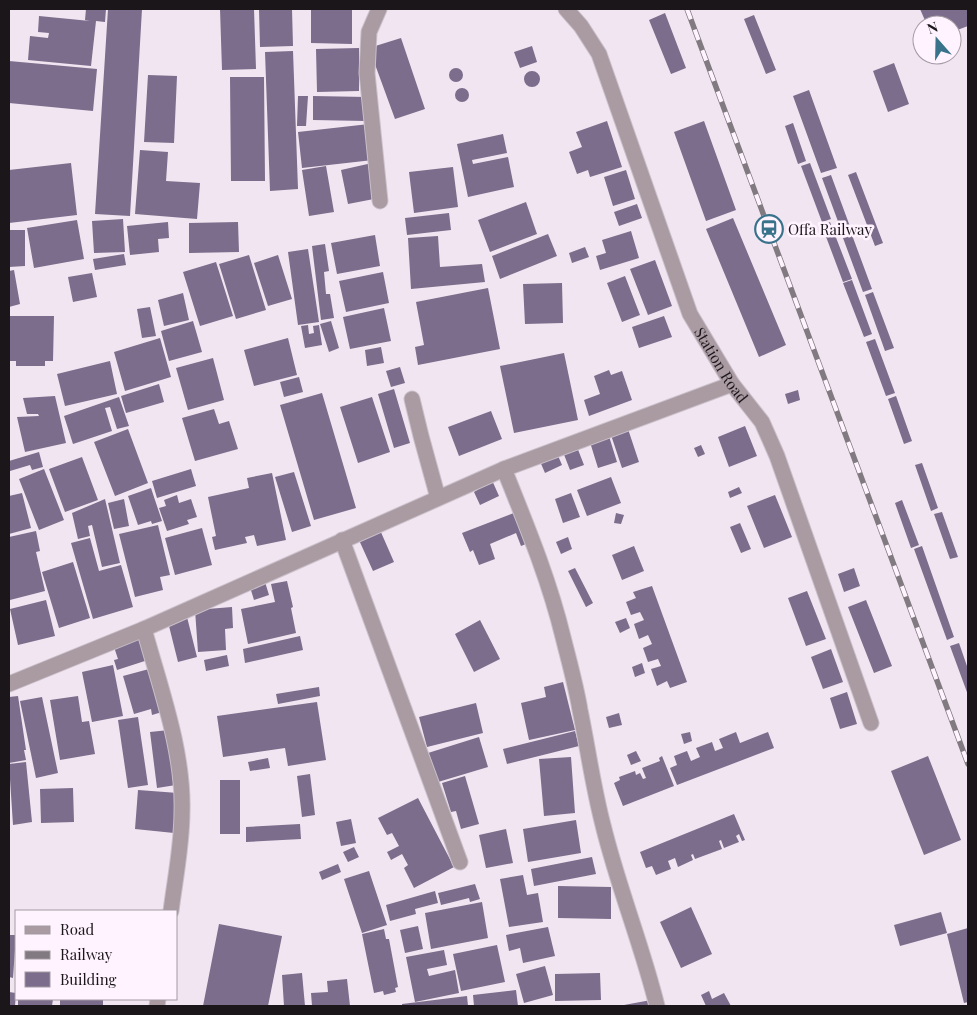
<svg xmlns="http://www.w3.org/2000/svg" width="977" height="1015" viewBox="0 0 977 1015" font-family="'Playfair Display',serif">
  <rect width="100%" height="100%" fill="#f1e5f1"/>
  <path fill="#7b6d8b" d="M86 9H106L105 22 96 21 91 66 28 60 30 36 48 38 49 33 38 32 39 16 90 21 85 20Z
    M108 9H142L130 216 95 214Z
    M220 9H254L256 69 222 70Z
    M259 9H292L293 46 260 47Z
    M311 9H352V44L311 43Z
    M920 9H968V26L952 32V25H927Z
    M665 13 686 68 671 74 649 20Z
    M754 15 776 70 766 74 744 19Z
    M401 38 425 109 395 119 369 48Z
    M532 46 537 62 520 68 514 52Z
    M359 48V91L317 92 316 49Z
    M293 51 298 189 270 191 265 52Z
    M9 61 97 69 93 111 9 103Z
    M894 63 909 104 888 112 873 71Z
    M449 75a7 7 0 1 1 14 0a7 7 0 1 1-14 0Z
    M524 79a8 8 0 1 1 16 0a8 8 0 1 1-16 0Z
    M148 75 177 76 174 143 144 142Z
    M230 77H264L265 181H231Z
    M455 95a7 7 0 1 1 14 0a7 7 0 1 1-14 0Z
    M809 90 837 168 821 173 793 96Z
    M298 96H308L306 126H297Z
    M313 96 367 97 366 121 313 120Z
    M607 121 622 167 590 177 588 170 577 174 569 152 582 147 576 132Z
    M704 121 736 210 706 221 674 132Z
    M793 123 806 161 798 164 785 126Z
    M369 124 373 160 302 168 298 132Z
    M503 134 507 153 472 160 473 164 508 157 514 187 468 197 457 144Z
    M140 150 168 152 166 181 200 183 197 219 135 214Z
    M71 163 77 215 9 223V205H10L9 170Z
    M372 163 379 198 348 204 341 170Z
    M810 163 831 219 822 222 801 166Z
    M326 166 334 212 309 216 302 170Z
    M453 167 458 207 414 213 409 172Z
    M626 170 635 199 613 206 604 177Z
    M856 172 883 243 875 246 848 175Z
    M831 175 852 232 843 235 822 178Z
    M526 202 537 234 490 252 478 220Z
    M637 204 642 218 619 226 614 212Z
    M449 213 451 230 407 235 405 218Z
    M733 218 786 345 759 357 706 229Z
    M123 219 125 252 94 253 92 221Z
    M77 220 84 259 34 268 27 228Z
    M168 222 169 238 158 239 159 252 130 255 127 226Z
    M238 222 239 252 189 253V223Z
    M830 222 852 279 843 282 822 226Z
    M9 230H25V266L9 267Z
    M631 231 639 258 600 270 596 256 606 253 602 240Z
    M548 234 557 256 500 279 492 256Z
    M375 235 380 266 337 274 331 243Z
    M852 235 872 289 863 292 843 238Z
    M438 236 440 267 482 264 485 282 411 289 408 238Z
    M325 244 329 271 324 272 326 294H330L334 318 321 320 312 246Z
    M585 247 589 257 572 263 569 253Z
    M308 249 319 322 298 325 288 252Z
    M124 254 126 265 95 270 93 259Z
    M249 255 266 310 236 319 219 264Z
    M278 255 292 299 268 306 254 263Z
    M655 260 672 306 648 315 630 269Z
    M216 262 233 316 200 326 183 272Z
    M14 270 20 304 9 307V271Z
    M383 272 389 303 346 312 339 281Z
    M92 273 97 297 73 302 68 277Z
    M625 276 640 315 622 322 607 283Z
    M852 280 872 334 864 337 843 283Z
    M562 283 563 323 525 324 523 284Z
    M488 288 500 349 418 365 415 347 424 345 416 302Z
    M873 292 894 348 885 351 865 295Z
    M183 293 189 320 164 326 158 300Z
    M150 307 156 336 142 338 137 309Z
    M384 308 391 341 350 349 343 317Z
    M9 316H54L53 361H45V366H16V361H9Z
    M664 316 672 337 639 348 632 327Z
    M193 321 202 352 169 361 161 331Z
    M331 321 339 348 329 352 320 324Z
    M308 325 309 334 314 333 313 326 319 325 322 345 305 348 301 326Z
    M160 338 171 377 125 391 114 352Z
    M288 338 297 375 254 386 244 350Z
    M875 339 895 393 886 396 866 342Z
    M381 347 384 363 367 366 365 350Z
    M564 353 578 420 514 433 500 366Z
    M213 358 224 400 188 410 176 368Z
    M110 361 117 394 65 406 57 374Z
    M400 367 405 383 391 387 386 371Z
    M609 370 611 375 622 371 632 400 589 416 584 400 600 394 594 376Z
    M299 377 303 392 284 397 280 382Z
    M159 384 164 402 126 413 121 396Z
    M394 389 410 443 394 448 378 394Z
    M798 390 800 400 788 404 785 394Z
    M322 393 356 508 314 520 280 405Z
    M55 396 66 443 25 452 17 417 39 416 38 414H27L23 398Z
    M896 396 912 441 904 444 888 399Z
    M119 397 129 426 117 429 110 407 105 408 112 431 73 444 64 416Z
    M372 397 390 452 358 463 340 407Z
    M214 409 219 424 229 421 238 449 195 461 182 418Z
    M491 411 502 439 459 456 448 427Z
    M627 426 639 462 622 468 610 432Z
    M745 426 757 456 729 467 718 437Z
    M128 429 148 483 115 496 94 442Z
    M608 433 617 462 598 468 589 439Z
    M701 445 705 454 698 457 694 448Z
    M577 447 584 465 570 470 563 452Z
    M556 451 562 465 545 473 539 459Z
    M39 452 43 467 32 470 30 465 10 471 9 461Z
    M82 457 98 500 65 512 49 469Z
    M922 463 938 508 931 511 915 465Z
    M44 469 64 520 39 530 19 479Z
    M191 469 196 486 157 498 152 481Z
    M294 472 311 526 292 532 275 477Z
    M272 473 286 540 257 546 254 535 245 537 247 543 215 550 212 537 216 536 208 497 249 488 247 478Z
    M611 477 621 503 587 516 577 490Z
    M491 478 499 496 480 505 474 492 480 488 478 484Z
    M739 487 742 493 730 498 728 492Z
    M151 488 162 521 152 524 151 521 138 525 128 496Z
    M22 493 31 528 9 534V496Z
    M571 493 580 517 563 523 555 499Z
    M177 495 179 503 191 499 197 517 187 520 189 524 167 531 159 508 166 506 164 500Z
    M775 495 792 537 764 548 747 506Z
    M105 499 120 563 102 567 92 525 88 526 90 536 78 539 72 513Z
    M124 499 129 526 114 529 108 503Z
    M902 500 919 545 911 548 895 503Z
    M519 511 531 542 521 546 516 533 490 544 495 559 479 565 473 550 470 552 462 533Z
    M942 512 958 557 950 559 934 514Z
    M616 513 624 515 621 524 614 523Z
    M740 523 751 549 741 553 730 527Z
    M158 525 170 575 160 577 163 590 135 597 119 534Z
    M202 528 212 565 175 575 165 538Z
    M380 530 394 562 373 571 359 540Z
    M36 531 40 551 36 552 45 591 10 600 9 594V537Z
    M568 537 572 549 561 554 556 542Z
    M90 538 99 571 121 565 133 607 93 619 71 543Z
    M634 546 644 571 622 580 612 555Z
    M922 546 954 637 947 640 914 549Z
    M73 562 90 618 59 628 42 572Z
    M575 568 593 603 586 607 568 571Z
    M854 568 860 586 844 592 838 574Z
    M287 581 293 607 291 608 296 633 248 644 241 609 275 602 271 584Z
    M265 582 269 595 254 600 250 587Z
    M652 586 687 682 670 688 667 681 657 686 651 669 661 666 658 659 648 662 643 648 652 644 648 635 639 639 634 624 644 620 640 612 631 615 626 602 636 598 633 592Z
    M807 591 826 639 806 646 788 598Z
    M46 600 55 636 18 645 10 609Z
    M866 600 892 666 874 673 848 607Z
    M232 607 233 628 225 629 226 650 198 652 195 610Z
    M187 617 197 657 178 662 168 622Z
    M626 618 630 628 620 633 615 622Z
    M480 620 500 659 474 672 455 634Z
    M300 636 303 650 245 663 243 649Z
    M144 637 151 659 117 670 114 660 118 659 114 647Z
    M959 643 968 669V695L950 646Z
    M831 649 843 682 823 689 811 657Z
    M227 655 229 666 206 671 204 660Z
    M642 663 645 673 635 677 632 667Z
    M113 665 123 716 92 722 82 672Z
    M149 669 162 712 152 715 151 709 134 714 123 676Z
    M563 682 575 730 529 740 521 703 546 697 544 687Z
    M319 687 320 696 278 704 276 694Z
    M847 692 857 724 840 729 830 698Z
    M18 696 26 750H24L26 760 9 763V697Z
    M78 696 82 722 89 721 95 754 60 760 50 700Z
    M42 697 58 773 36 778 20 701Z
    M317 702 326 760 288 766 285 748 223 757 217 716Z
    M476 703 483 733 427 747 419 717Z
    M619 713 622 725 609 728 606 717Z
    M138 717 148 785 128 788 118 720Z
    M169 730 176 785 157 788 150 732Z
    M575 731 579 746 507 764 503 749Z
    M690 732 692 741 684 744 681 734Z
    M736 732 740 743 768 732 774 748 677 785 670 768 677 765 674 756 687 751 691 761 700 757 696 748 712 742 715 751 723 748 719 739Z
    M479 737 488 767 438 782 428 753Z
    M636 751 641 761 631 765 627 755Z
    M662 756 674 786 623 806 614 783 620 780 619 777 635 771 636 775 640 773 643 779 646 778 642 768 660 761 659 758Z
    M928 756 961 840 924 855 891 771Z
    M571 757 575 813 544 816 539 759Z
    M268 758 270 768 250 771 248 762Z
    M26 762 32 822 13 825 9 764Z
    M310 774 315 815 302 817 297 776Z
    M465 776 479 824 461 829 456 811 451 812 442 783Z
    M220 780H240V834H220Z
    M73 788 74 822 41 823 40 789Z
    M138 790 178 793 174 833 135 829Z
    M418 798 454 867 414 888 404 868 408 865 402 854 391 860 387 852 399 846 392 833 387 835 378 818Z
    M734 814 745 840 742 841 739 834 736 836 739 842 724 848 721 840 719 841 722 849 695 859 693 854 691 855 693 860 678 867 675 858 668 861 671 869 656 875 652 866 646 868 640 852Z
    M351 819 356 843 341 846 336 822Z
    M576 820 581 853 528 862 523 829Z
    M300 824 301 839 246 842V827Z
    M506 829 513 863 486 868 479 835Z
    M354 847 359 857 348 862 343 852Z
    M592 857 596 874 534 886 531 869Z
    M338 864 341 872 322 880 319 872Z
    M369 871 387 925 362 933 344 879Z
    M523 875 527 895 538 893 543 922 509 927 500 879Z
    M475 884 480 899 470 902 469 898 441 905 438 893Z
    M558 886 611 887V919L558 918Z
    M435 891 438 903 415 909 416 914 390 921 386 905Z
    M482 902 488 938 431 949 425 913Z
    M691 907 712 954 681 968 660 922Z
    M941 912 947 933 900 946 894 925Z
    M219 924 282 936 268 1006H203Z
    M418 926 423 949 405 953 400 930Z
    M548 927 555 956 523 963 520 948 509 951 506 935Z
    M968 928V1002L964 1003 947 934Z
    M384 929 386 939H389L398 987 395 988 396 992 384 995 383 991 374 993 362 934Z
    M9 935H16L13 978 9 977Z
    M497 945 505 982 461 991 453 954Z
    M444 950 447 965 427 969 429 976 455 970 459 993 415 1002 406 957Z
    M545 966 553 995 524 1003 516 974Z
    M302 973 305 1006H284L282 975Z
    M600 973 601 1000 555 1001V974Z
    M347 979 350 1006H312L311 993 328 992 327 981Z
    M516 990 518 1006H474L473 995Z
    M709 991 712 999 724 993 731 1006H706L701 995Z
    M9 992 16 993 15 1006H9Z
    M467 996 468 1006H402V1004Z
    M18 999H53L52 1006H18Z
    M60 999H103V1006H60Z
    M651 1000 652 1006H624V1005Z"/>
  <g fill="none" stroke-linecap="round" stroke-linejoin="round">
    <defs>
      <g id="street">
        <path d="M379 9 369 32 367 73 380 201"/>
        <path id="s1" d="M566 9 581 26 599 54 690 314 732 384 762 422 777 456 871 723"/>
        <path d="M412 399 421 436 438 498"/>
        <path d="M504 469C526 524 549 579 563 637 569 661 576 686 580 710 588 749 593 787 603 825 618 887 642 945 657 1006"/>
        <path d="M342 540 460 862"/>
        <path d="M144 629C160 687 184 752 182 812 182 845 175 879 171 911"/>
        <path d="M9 684 144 629 504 469 732 384"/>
        <path d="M157 1006 158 999"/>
      </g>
    </defs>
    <use href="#street" stroke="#cac0ca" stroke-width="17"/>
    <use href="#street" stroke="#aa9aa2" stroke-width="15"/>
    <defs>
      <path id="rail" d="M687 9 968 764"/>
    </defs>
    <use href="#rail" stroke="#817a81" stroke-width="5.5"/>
    <use href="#rail" stroke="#fef3fe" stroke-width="4" stroke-dasharray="11" stroke-linecap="butt"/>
  </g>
  <defs>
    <symbol id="station-ring" viewBox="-11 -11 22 22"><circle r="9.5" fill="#fef3fe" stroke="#39738b" stroke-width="1.5"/><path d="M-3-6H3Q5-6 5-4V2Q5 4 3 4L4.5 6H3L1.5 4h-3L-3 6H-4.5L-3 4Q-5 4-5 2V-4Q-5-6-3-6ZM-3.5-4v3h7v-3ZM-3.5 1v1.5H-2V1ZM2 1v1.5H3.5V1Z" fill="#39738b"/></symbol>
  </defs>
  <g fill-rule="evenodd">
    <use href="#station-ring" x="753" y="213" width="32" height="32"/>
  </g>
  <g text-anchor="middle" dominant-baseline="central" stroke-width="5" stroke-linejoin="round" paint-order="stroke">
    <g font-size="15" fill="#1a161a" stroke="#fef3fe" text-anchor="start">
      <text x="788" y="229">Offa Railway</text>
    </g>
    <g font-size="15" fill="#1a161a" stroke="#fef3fe">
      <text stroke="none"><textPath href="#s1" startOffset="391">Station Road</textPath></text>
    </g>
  </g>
  <rect width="977" height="1015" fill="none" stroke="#1a161a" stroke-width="20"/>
  <rect x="15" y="910" width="162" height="90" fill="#fef3fe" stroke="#a39ba3"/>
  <rect x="25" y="926" width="25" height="8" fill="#aa9aa2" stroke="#a39ba3"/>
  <text x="60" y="935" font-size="15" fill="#1a161a">Road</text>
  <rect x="25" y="951" width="25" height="8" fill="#817a81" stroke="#a39ba3"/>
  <text x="60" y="960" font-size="15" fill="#1a161a">Railway</text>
  <rect x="25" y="972" width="25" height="15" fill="#7b6d8b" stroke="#a39ba3"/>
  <text x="60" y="985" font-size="15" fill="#1a161a">Building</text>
  <g transform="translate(937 40) rotate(340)"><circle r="24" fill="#fef3fe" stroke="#a39ba3"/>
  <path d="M0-4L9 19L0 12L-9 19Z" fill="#39738b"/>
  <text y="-8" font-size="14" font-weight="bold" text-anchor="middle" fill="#1a161a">N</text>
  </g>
</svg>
